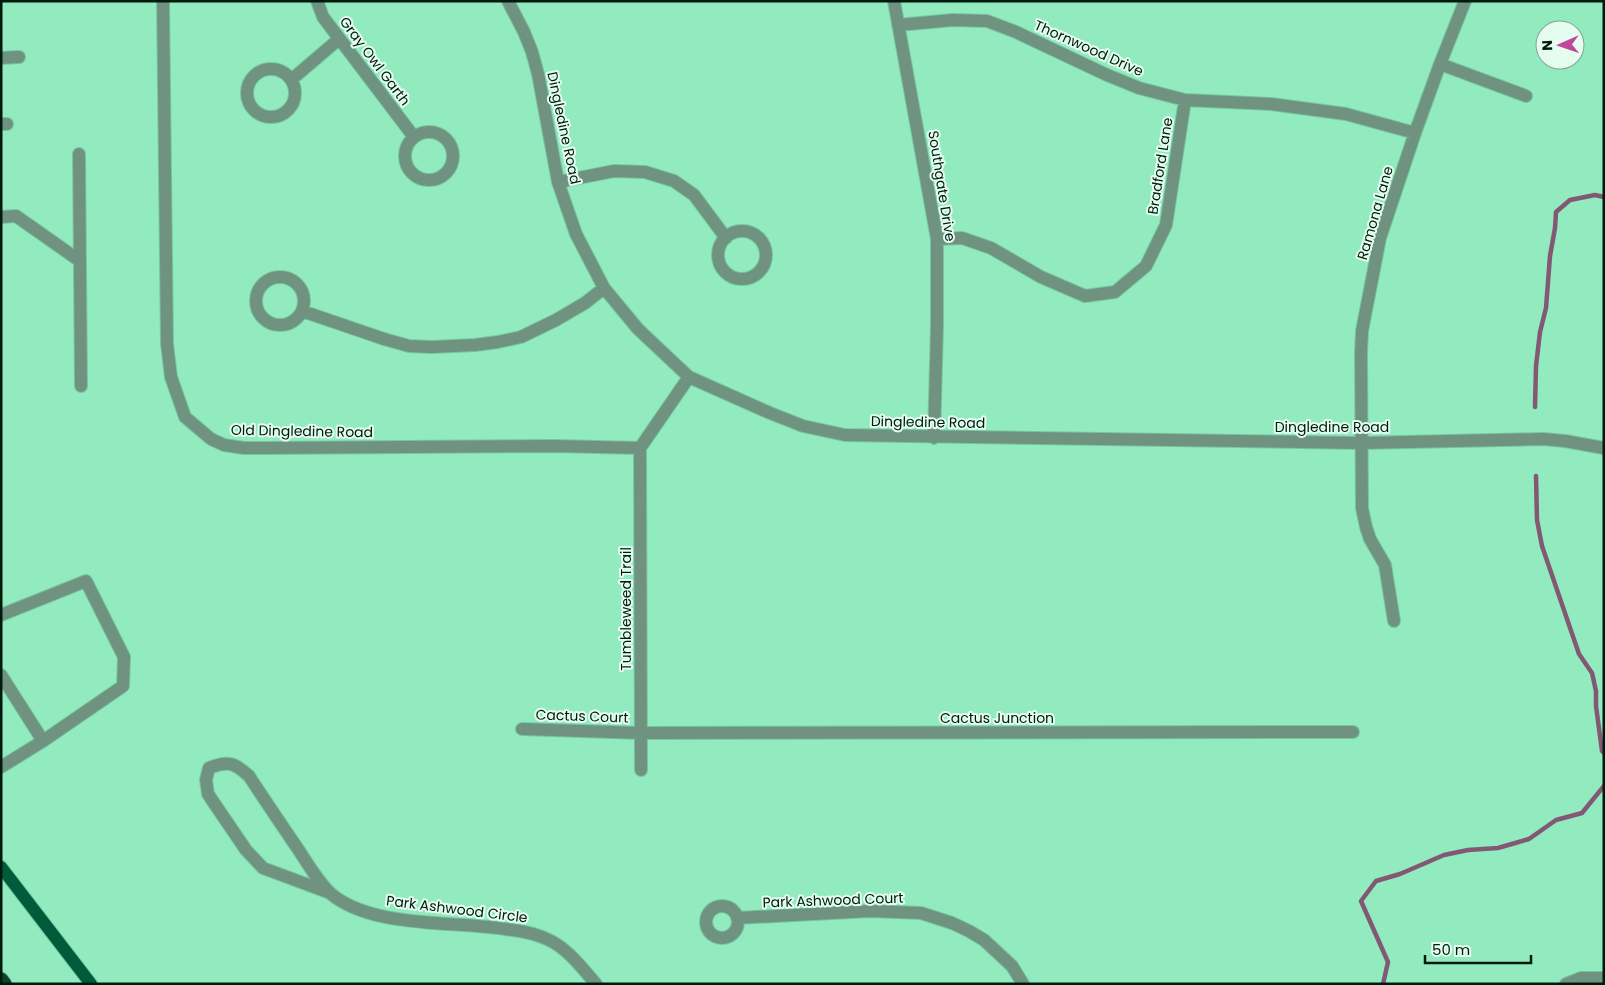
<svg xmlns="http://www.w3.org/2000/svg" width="1605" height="985" viewBox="0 0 1605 985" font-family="Poppins,sans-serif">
  <rect width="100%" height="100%" fill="#91ebbf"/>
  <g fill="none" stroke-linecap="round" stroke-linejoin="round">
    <path stroke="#825874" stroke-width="4.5" d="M1535 407 1536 366 1540 332 1546 308 1550 256 1555 228 1556 212 1570 200 1595 195 1604 197
      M1536 476 1537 520 1542 546 1579 654 1592 673 1596 691V706L1602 751 1604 753
      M1383 984 1388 962 1361 901 1376 881 1400 874 1444 855 1468 850 1498 848 1529 839 1556 820 1582 813 1604 786"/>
    <defs>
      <path id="minor" d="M163 1 167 344 171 377 185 417 211 439 224 445 244 448H264L555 446 640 448 689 377
        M317 1 323 17 414 137
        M508 1 524 32 532 52 538 74 558 182 576 234 604 288 638 329 689 377 770 413 803 426 845 435 1361 443 1543 439 1565 441 1604 448
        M894 1 937 239V326L934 438
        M898 25 953 20 987 21 1016 32 1107 75 1139 88 1185 100 1271 104 1346 114 1415 133
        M1 58 19 57
        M1440 64 1526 96
        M247 93a24 24 0 1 1 48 0a24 24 0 1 1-48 0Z
        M291 80 339 39
        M1 124H7
        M405 156a24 24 0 1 1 48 0a24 24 0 1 1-48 0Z
        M79 154 81 386
        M558 182 614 171 645 172 674 181 694 195 726 238
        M1 217 16 216 80 261
        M718 255a24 24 0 1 1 48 0a24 24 0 1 1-48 0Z
        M937 239 962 238 991 248 1041 277 1085 296 1115 292 1146 266 1166 225 1185 100
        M256 301a24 24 0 1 1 48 0a24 24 0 1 1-48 0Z
        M302 311 384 339 409 346 432 347 475 345 498 342 521 337 556 320 585 303 604 288
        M640 448 641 770
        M1 615 86 581 124 657 123 686 43 741 1 767
        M1394 621 1385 565 1370 539 1366 527 1362 508 1361 353 1362 331 1380 238 1415 133 1440 64 1465 1
        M1 675 43 741
        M522 729 641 733 1353 732
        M330 893 263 868 246 850 214 803 208 794 206 780 209 768C228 760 235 763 249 776 266 802 283 827 300 852 309 866 322 888 335 897 378 928 454 921 505 929 520 931 535 933 549 940 568 949 582 968 596 984
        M706 922a16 16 0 1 1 32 0a16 16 0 1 1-32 0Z
        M737 918 870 911 921 913 952 923 969 931 984 940 1012 966 1023 984
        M1566 984 1581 978H1604"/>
      <path id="major" d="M1 867 91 984"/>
      <path id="highway" d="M1 980 4 984"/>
    </defs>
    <use href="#minor" stroke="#77c59f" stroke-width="14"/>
    <use href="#major" stroke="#77c59f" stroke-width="14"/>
    <use href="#highway" stroke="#77c59f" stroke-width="17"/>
    <use href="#minor" stroke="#6f9380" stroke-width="12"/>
    <use href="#major" stroke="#005b3b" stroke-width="12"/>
    <use href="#highway" stroke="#0e412c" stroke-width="15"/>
  </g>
  <g text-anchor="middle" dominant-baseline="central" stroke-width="4" stroke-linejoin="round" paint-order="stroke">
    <g font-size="14" fill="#001a0e" stroke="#e4fdef">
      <text transform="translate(1089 48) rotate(24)">Thornwood Drive</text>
      <text transform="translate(375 61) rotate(53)">Gray Owl Garth</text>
      <text transform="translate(564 128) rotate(78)">Dingledine Road</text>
      <text transform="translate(1160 166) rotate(-81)">Bradford Lane</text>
      <text transform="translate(942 186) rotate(81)">Southgate Drive</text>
      <text transform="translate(1375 213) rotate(-74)">Ramona Lane</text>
      <text transform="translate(928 422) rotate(1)">Dingledine Road</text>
      <text x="1332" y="427">Dingledine Road</text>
      <text transform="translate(302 431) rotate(1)">Old Dingledine Road</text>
      <text transform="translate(626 609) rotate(-90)">Tumbleweed Trail</text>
      <text transform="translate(582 716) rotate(2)">Cactus Court</text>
      <text x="997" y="718">Cactus Junction</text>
      <text transform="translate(833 900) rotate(-2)">Park Ashwood Court</text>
      <text transform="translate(457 909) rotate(7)">Park Ashwood Circle</text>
    </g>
  </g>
  <rect width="1605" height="985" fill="none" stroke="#001a0e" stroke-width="5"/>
  <g transform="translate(1560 45) rotate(268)"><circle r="24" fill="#e4fdef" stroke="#89a295"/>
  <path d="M0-4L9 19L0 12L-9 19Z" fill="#c0479b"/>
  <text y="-8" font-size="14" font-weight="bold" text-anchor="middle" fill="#001a0e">N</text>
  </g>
  <path d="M1425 955v8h106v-8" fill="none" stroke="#001a0e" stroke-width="2.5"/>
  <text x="1432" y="955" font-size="15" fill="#001a0e" stroke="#e4fdef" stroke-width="4" paint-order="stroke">50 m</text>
</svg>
